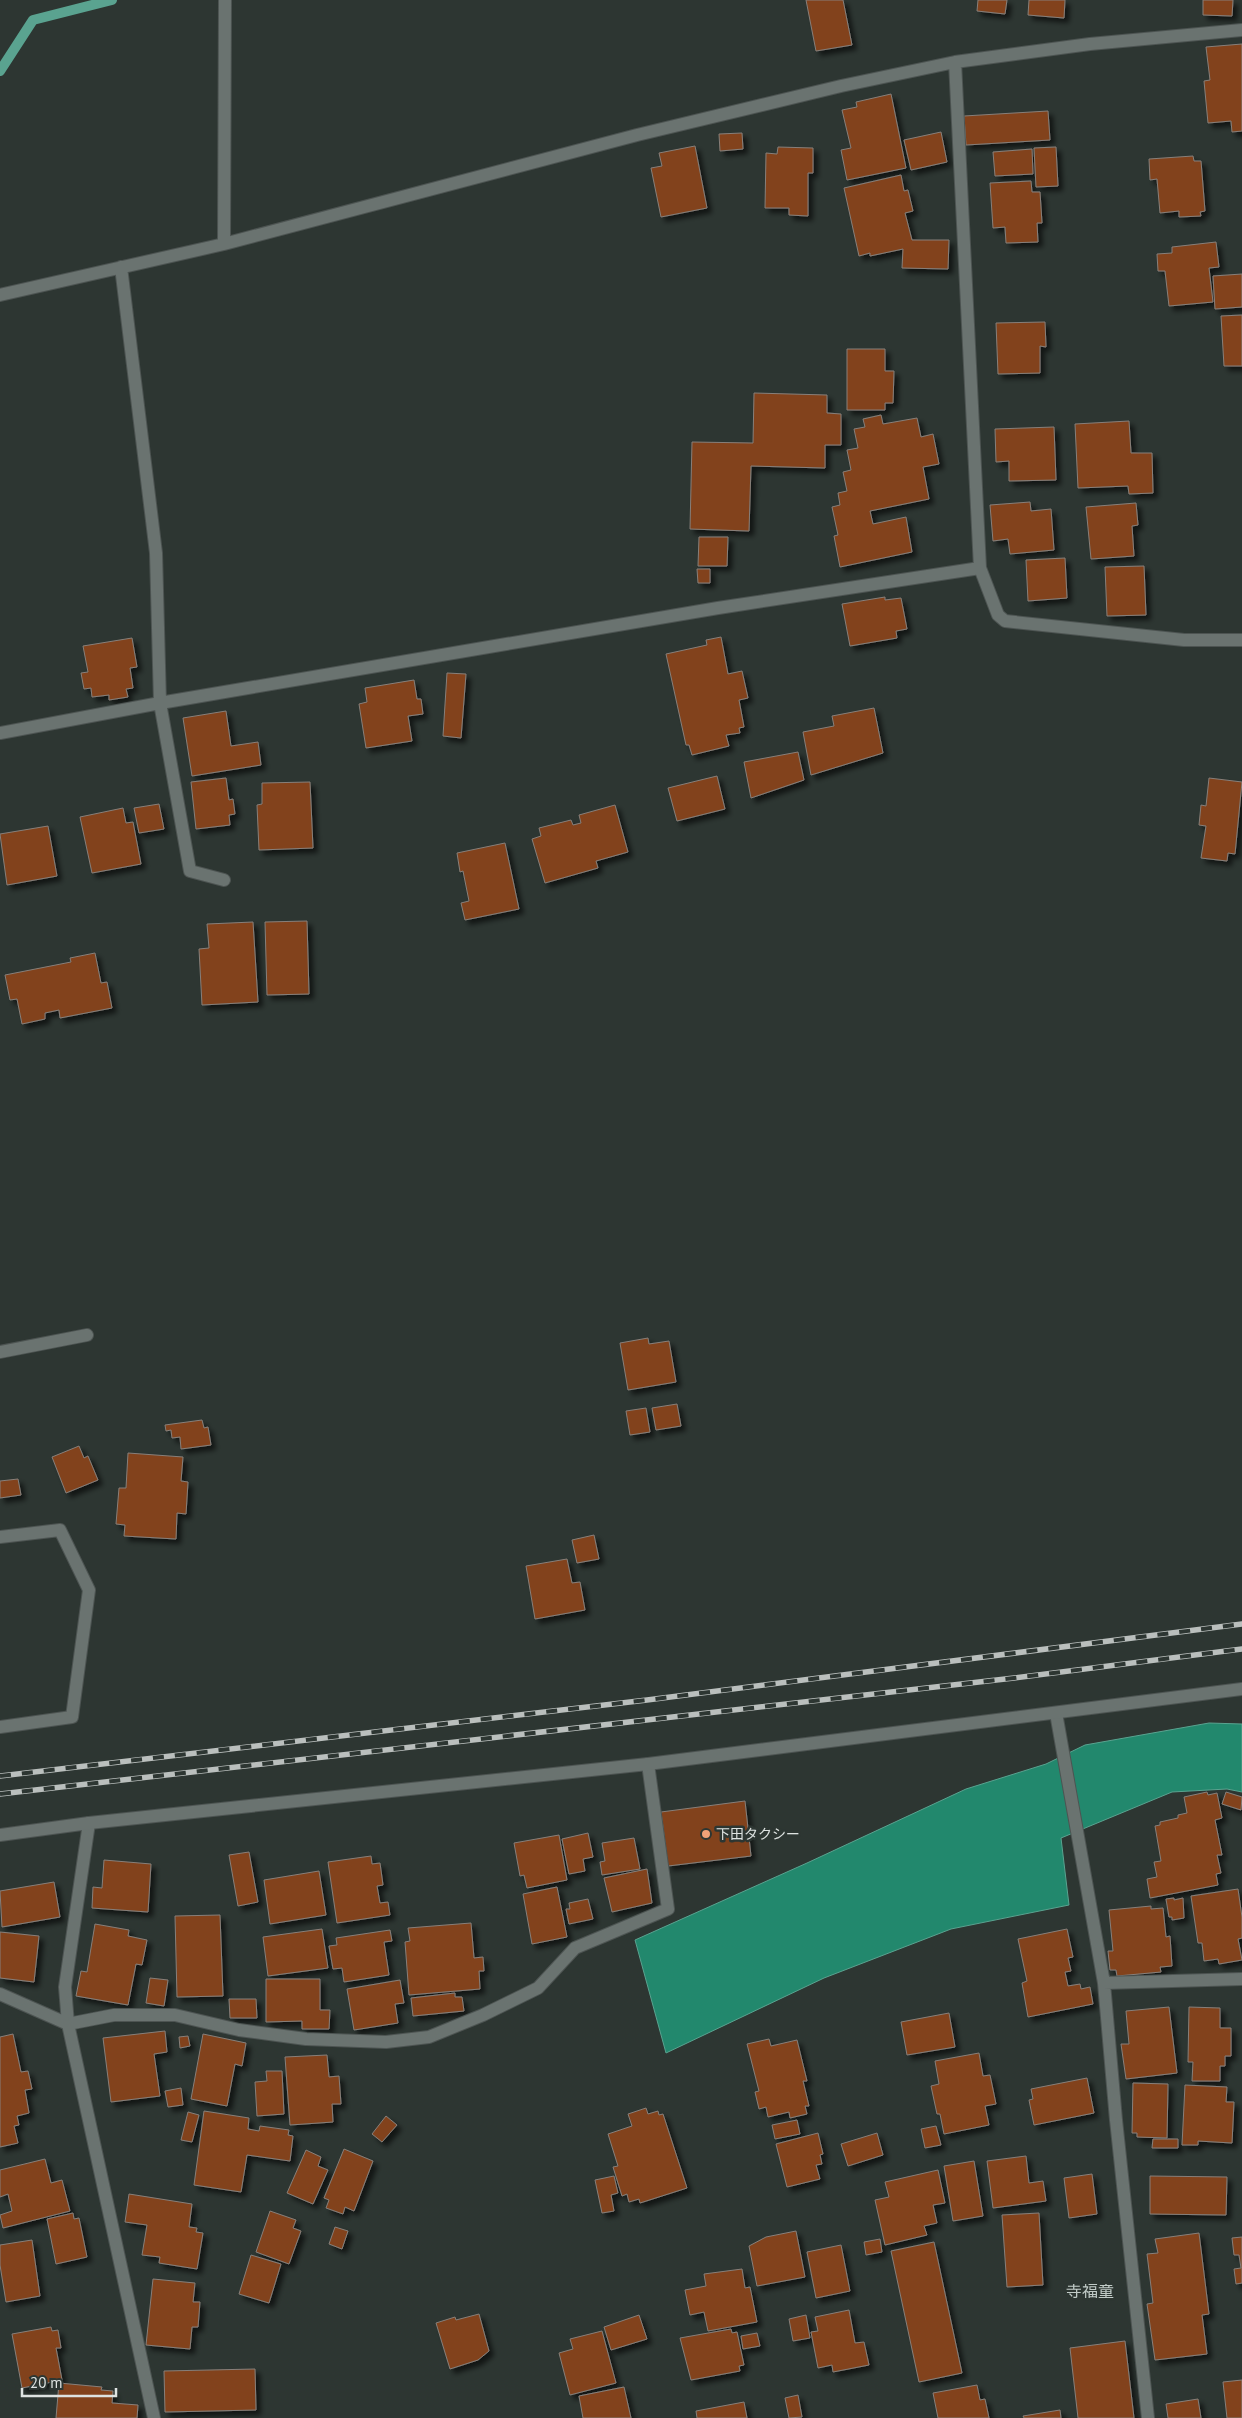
<svg xmlns="http://www.w3.org/2000/svg" width="1242" height="2418" viewBox="0 0 1242 2418" font-family="'PT Sans','Noto Sans JP',sans-serif">
  <defs>
    <filter id="shadow"><feDropShadow dx="4.5" dy="4.5" stdDeviation="2.5" flood-color="#0009"/></filter>
  </defs>
  <rect width="100%" height="100%" fill="#2d3632"/>
  <path fill="#22886d" stroke="#5aa390" d="M1209 1723 1242 1724V1792L1227 1789 1172 1792 1061 1838 1069 1905 951 1929 824 1978 666 2053 635 1940 807 1863 966 1789 1046 1764 1085 1745Z"/>
  <g fill="none" stroke-linecap="round" stroke-linejoin="round">
    <path stroke="#5aa390" stroke-width="10" d="M0 71 33 20 112 0"/>
  </g>
  <path fill="#82431c" stroke="#877f7a" filter="url(#shadow)" d="M806 0H843L852 45 816 51Z
    M978 0H1007L1005 14 977 11Z
    M1029 0H1065L1064 18 1028 15Z
    M1203 0H1233L1232 16 1203 15Z
    M1242 44V131L1232 132 1231 121 1208 123 1204 81 1210 80 1206 47Z
    M891 94 906 168 847 180 841 150 851 148 842 110 857 107 856 102Z
    M1048 111 1050 140 966 145 964 116Z
    M941 132 947 162 911 170 904 140Z
    M742 133 743 149 720 151 719 134Z
    M695 146 707 208 661 217 651 168 662 166 659 153Z
    M778 147 813 148V173H808V216L789 215V208H765L766 153 777 154Z
    M1056 147 1058 186 1036 187 1034 148Z
    M1032 149 1033 174 995 176 993 152Z
    M1193 156 1194 161H1201L1205 211 1200 212 1201 216 1179 217V211L1160 213 1157 179 1150 180 1149 159Z
    M901 175 904 191 908 190 913 211 905 213 912 240H949L948 269 902 268 903 249 870 256V253L859 256 844 188Z
    M1031 181 1032 192H1040L1042 223H1037L1038 242 1006 243 1005 227 993 228 990 183Z
    M1216 242 1219 267 1209 268 1213 302 1169 306 1165 271H1158L1157 254 1172 253V247Z
    M1242 274V307L1215 309 1213 276Z
    M1242 315V366H1224L1221 316Z
    M1045 322 1046 347 1040 346V373L998 374 996 323Z
    M847 349H885V371H894L893 403H885V410H847Z
    M754 393 827 395V413L841 414V445H825V468L751 466 749 531 690 529 692 442 753 443Z
    M881 415 883 424 917 418 921 437 933 434 939 464 923 467 929 499 870 511 873 524 906 517 912 552 840 567 834 536 838 535 832 507 840 505 838 493 847 491 843 472 851 470 847 450 858 448 854 429 865 427 863 419Z
    M1129 421 1131 453H1152L1153 493 1129 494 1128 486 1078 488 1075 424Z
    M1054 427 1056 480 1009 481V461L996 462 995 429Z
    M1030 502 1031 511 1051 509 1054 550 1010 554 1008 539 993 541 990 505Z
    M1136 503 1138 525 1132 526 1134 556 1091 559 1086 507Z
    M699 537H728L727 566H698Z
    M1065 558 1067 598 1028 601 1026 560Z
    M1144 566 1146 615 1107 616 1105 567Z
    M697 569H710V583H698Z
    M885 597V600L901 598 907 629 896 631 897 638 850 646 842 604Z
    M721 637 728 674 742 671 748 698 739 700 744 727 739 728 740 733 726 735 729 746 692 755 689 745H686L666 654 707 645 706 640Z
    M132 638 137 667 130 668 133 688 126 689 128 697 109 700V695L92 697 91 688 84 689 81 673 88 672 83 646Z
    M447 673 466 674 461 738 443 736Z
    M414 680 417 699H421L423 714 408 716 412 741 366 748 359 704 367 702 365 688Z
    M874 708 883 753 811 775 803 732 834 726 832 716Z
    M226 711 231 746 258 742 261 765 192 776 183 718Z
    M798 752 804 780 751 798 744 762Z
    M717 776 725 809 677 821 668 788Z
    M226 778 229 800 233 799 235 814 229 815 230 825 196 829 191 782Z
    M1209 778 1242 782 1235 854 1228 853 1227 861 1201 858 1206 826 1199 825 1201 805 1206 806Z
    M310 782 313 848 259 850 257 805 262 804V783Z
    M159 804 164 829 139 833 134 808Z
    M615 805 628 852 596 861 598 868 545 883 532 839 541 836 539 828 571 820 573 825 581 823 579 815Z
    M123 808 126 823 133 822 141 864 92 873 80 817Z
    M48 826 57 876 7 885 0 834Z
    M505 843 519 909 465 920 461 903 469 901 463 871 460 872 457 853Z
    M307 921 309 994 267 995 265 922Z
    M253 922 258 1002 202 1005 199 949 209 948 207 924Z
    M95 953 101 983 107 982 112 1008 60 1018 59 1010 45 1013V1019L22 1024 17 999 10 1000 5 975 71 962 70 958Z
    M648 1338 649 1344 669 1341 676 1382 628 1390 620 1343Z
    M677 1404 681 1426 656 1430 652 1408Z
    M646 1408 650 1432 630 1435 626 1411Z
    M202 1420 204 1428 208 1427 211 1445 181 1449 180 1437 172 1438 171 1430 166 1431 165 1425Z
    M79 1446 84 1458 88 1456 98 1480 66 1493 52 1457Z
    M128 1453 183 1457 181 1481 188 1482 186 1514 177 1513 176 1539 124 1536 125 1525 116 1524 119 1488H126Z
    M18 1479 21 1495 0 1498V1481Z
    M594 1535 599 1559 577 1563 572 1540Z
    M567 1559 572 1583 580 1582 585 1610 535 1619 526 1566Z
    M1207 1792 1208 1795 1217 1793 1222 1818 1215 1820 1222 1855H1217L1221 1873 1216 1874 1218 1885 1150 1898 1147 1879 1157 1877 1154 1862 1161 1861 1155 1826 1160 1825V1822L1178 1818V1815L1187 1813 1184 1797Z
    M1226 1792 1242 1797 1241 1810 1222 1804Z
    M745 1801 751 1856 668 1866 661 1812Z
    M588 1833 593 1857 583 1859 585 1871 569 1874 562 1839Z
    M559 1835 567 1880 527 1888 524 1875 520 1876 514 1843Z
    M634 1838 640 1869 602 1875 600 1862 605 1861 602 1843Z
    M249 1852 258 1902 238 1906 229 1855Z
    M371 1856 372 1864 380 1863 383 1885 377 1886 380 1903 388 1902 390 1915 337 1923 328 1862Z
    M104 1860 151 1864 148 1912 92 1908 93 1887 102 1888Z
    M647 1869 652 1903 612 1912 604 1878Z
    M319 1871 326 1915 270 1924 264 1880Z
    M54 1882 60 1917 2 1927 0 1891Z
    M557 1887 567 1937 532 1944 523 1894Z
    M1238 1889 1242 1917V1938L1238 1939 1242 1960 1219 1964 1218 1959 1204 1961 1202 1943H1198L1191 1896Z
    M1174 1898V1900L1183 1898 1184 1918 1172 1920V1917H1169L1166 1899Z
    M588 1899 593 1919 569 1924 566 1909H570L569 1903Z
    M1151 1906V1909L1163 1908 1166 1937 1170 1936 1172 1966 1160 1967 1161 1972 1117 1976 1116 1970H1110L1108 1951H1113L1109 1910Z
    M220 1915 223 1996 177 1997 175 1916Z
    M471 1923 474 1958 483 1957 484 1971H479L480 1989 409 1995 405 1942 410 1941 408 1928Z
    M95 1924 129 1930 128 1936 147 1940 142 1965 136 1964 128 2005 76 1996 81 1971 87 1972Z
    M322 1929 328 1968 268 1976 263 1937Z
    M1067 1929 1073 1957 1068 1958 1071 1971 1065 1972 1068 1986 1080 1984 1081 1989 1090 1987 1093 2004 1028 2017 1022 1983 1027 1981 1018 1939Z
    M390 1930 392 1941 384 1942 389 1975 344 1982 342 1968 333 1969 329 1946 337 1945 336 1938Z
    M0 1932 39 1936 34 1982 0 1978Z
    M150 1978 168 1980 164 2006 146 2003Z
    M266 1979H320V2010H330L329 2029H302V2021L266 2022Z
    M400 1980 404 2003 395 2004 398 2023 354 2030 347 1989Z
    M455 1993V1997H462L464 2011 413 2016 411 1998Z
    M229 1999H256L257 2018H230Z
    M1169 2007 1177 2073 1126 2079 1121 2044H1129L1126 2011Z
    M1189 2007 1220 2008V2028H1231V2056H1225V2066H1220V2081H1192L1193 2062H1188Z
    M949 2013 955 2047 907 2055 901 2022Z
    M165 2031 167 2052 154 2054 160 2096 111 2102 103 2038Z
    M13 2034 21 2072 28 2071 32 2089 25 2090 29 2113 17 2116 19 2125 14 2126 18 2143 0 2147V2037Z
    M203 2034 246 2043 242 2066 235 2064 227 2106 191 2099Z
    M188 2036 190 2046 180 2048 179 2037Z
    M769 2039 771 2046 797 2040 807 2081H803L809 2106H805L807 2114 790 2118 789 2112 768 2117 766 2107 759 2109 755 2092 759 2091 747 2044Z
    M979 2053 983 2076 990 2075 996 2104 985 2106 989 2125 944 2134 940 2114H937L931 2086 939 2084 935 2061Z
    M327 2055 329 2077 339 2076 341 2104H332L333 2122 290 2125 285 2057Z
    M266 2071H282L284 2114 257 2116 255 2082 267 2081Z
    M1087 2078 1094 2113 1034 2125 1029 2100 1033 2099 1031 2089Z
    M1133 2083 1168 2084 1167 2138 1137 2137V2133H1132Z
    M1185 2085 1227 2087 1226 2102H1234L1232 2143 1198 2141V2145H1182Z
    M181 2088 183 2105 168 2107 165 2091Z
    M646 2108 648 2114 658 2111 659 2115 663 2114 687 2188 640 2203 639 2199 629 2202 627 2194 622 2196 613 2167 618 2166 608 2134 632 2126 628 2114Z
    M204 2111 249 2118 248 2129 259 2131 260 2126 289 2130 288 2135 293 2136 290 2161 247 2155 241 2192 194 2185Z
    M188 2112 199 2115 192 2142 181 2140Z
    M386 2116 397 2125 382 2142 372 2134Z
    M797 2120 800 2134 775 2139 772 2125Z
    M936 2126 941 2145 925 2148 921 2129Z
    M818 2133 823 2154 820 2155 822 2164 816 2165 820 2179 787 2187 776 2144Z
    M877 2133 883 2155 848 2166 841 2144Z
    M1153 2139H1178V2148H1152Z
    M344 2149 373 2161 354 2211 345 2207 343 2214 326 2208 329 2200 324 2198Z
    M306 2150 321 2157 318 2166 328 2170 313 2204 287 2193Z
    M1026 2156 1029 2183 1043 2181 1046 2201 993 2208 987 2161Z
    M45 2159 51 2183 62 2180 70 2211 3 2228 0 2215 12 2211 8 2194 0 2197V2170Z
    M974 2161 983 2216 953 2221 944 2166Z
    M938 2170 945 2203 933 2205 937 2223 924 2226 927 2235 885 2245 875 2200 889 2197 885 2182Z
    M1092 2174 1097 2214 1069 2218 1064 2178Z
    M614 2176 618 2193 611 2195 614 2211 602 2213 595 2180Z
    M1150 2176 1227 2177 1226 2215 1150 2214Z
    M129 2194 192 2204 189 2227 197 2228 196 2232 203 2233 197 2269 159 2263 160 2257 142 2255 147 2225 125 2222Z
    M270 2211 296 2220 293 2228 301 2231 289 2264 256 2252Z
    M73 2213 74 2219 79 2218 87 2257 56 2264 47 2219Z
    M1039 2213 1043 2285 1007 2287 1002 2215Z
    M335 2227 348 2231 342 2249 329 2244Z
    M796 2231 805 2277 757 2286 749 2246 766 2237Z
    M1199 2233 1209 2314 1202 2315 1207 2354 1155 2360 1147 2304 1153 2303 1147 2254 1158 2253 1155 2239Z
    M1242 2237V2283L1236 2284 1234 2269 1241 2268 1239 2255H1234L1232 2238Z
    M880 2239 882 2252 866 2255 864 2242Z
    M32 2240 40 2296 6 2302 0 2265V2245Z
    M934 2242 962 2373 919 2382 891 2251Z
    M841 2245 850 2291 816 2298 807 2252Z
    M251 2255 281 2264 269 2303 239 2294Z
    M742 2269 745 2288 750 2287 757 2322 708 2331 704 2312 690 2315 685 2290 706 2286 704 2274Z
    M153 2279 195 2283 193 2302H200L198 2327H192L190 2349 146 2345Z
    M849 2310 855 2343 864 2342 869 2365 833 2372 832 2365 818 2368 811 2332 818 2331 815 2317Z
    M479 2314 489 2351 478 2360 450 2369 436 2323 455 2317 456 2320Z
    M639 2315 647 2339 611 2350 604 2327Z
    M806 2315 810 2338 793 2341 789 2319Z
    M51 2327 52 2331 58 2330 61 2348H56L62 2380 22 2388 12 2334Z
    M731 2329 732 2333 737 2332 744 2365 739 2366 740 2371 691 2380 680 2338Z
    M602 2331 616 2383 570 2395 559 2353 573 2349 570 2339Z
    M757 2333 760 2346 743 2349 741 2336Z
    M1125 2341 1134 2418H1078L1070 2348Z
    M255 2369 256 2410 165 2412 164 2371Z
    M1242 2380V2418H1227L1223 2382Z
    M59 2383 102 2387 101 2390 113 2391 112 2403 138 2405 137 2418H56Z
    M977 2385 980 2400 985 2399 989 2418H938L933 2393Z
    M624 2387 631 2418H583L579 2396Z
    M798 2395 802 2417 789 2418 785 2398Z
    M1198 2399 1201 2418H1168L1166 2404Z
    M744 2402 747 2418H697L696 2411Z
    M1060 2410 1061 2418H1024L1023 2416Z"/>
  <g fill="none" stroke-linecap="round" stroke-linejoin="round">
    <defs>
      <path id="minor" d="M955 62 980 568 998 615 1005 621 1184 640H1242
        M224 244 225 0
        M121 267 156 553 160 703 190 871 224 880
        M0 295 224 244 637 135 841 86 955 62 1090 44 1242 30
        M0 733 160 703 718 608 980 568
        M0 1352 87 1335
        M0 1537 60 1530 89 1590 72 1717 0 1727
        M1056 1713 1104 1983 1116 2120 1148 2418
        M89 1823 65 1987 68 2024 154 2418
        M1104 1983 1242 1979
        M0 1994 68 2024 114 2015H175L239 2030 306 2039 386 2042 429 2037 483 2015 538 1988 575 1948 668 1909 648 1764"/>
      <path id="tertiary" d="M0 1835 89 1823 648 1764 1242 1689"/>
    </defs>
    <use href="#minor" stroke="#4d5452" stroke-width="14"/>
    <use href="#tertiary" stroke="#4d5452" stroke-width="14"/>
    <use href="#minor" stroke="#6a7370" stroke-width="12"/>
    <use href="#tertiary" stroke="#6a7370" stroke-width="12"/>
    <defs>
      <path id="rail" d="M0 1776 647 1700 1242 1624
        M0 1794 1014 1678 1242 1649"/>
    </defs>
    <use href="#rail" stroke="#babfbd" stroke-width="5.5"/>
    <use href="#rail" stroke="#2d3632" stroke-width="4" stroke-dasharray="11" stroke-linecap="butt"/>
  </g>
  <circle fill="#f0a278" stroke="#2d3632" stroke-width="2" cx="706" cy="1834" r="5"/>
  <g text-anchor="middle" dominant-baseline="central" stroke-width="5" stroke-linejoin="round" paint-order="stroke">
    <g font-size="14" fill="#dee3e1" stroke="#2d3632" text-anchor="start">
      <text x="716" y="1834">下田タクシー</text>
    </g>
    <g font-size="16" fill="#c1cbc7" stroke="#2d3632">
      <text x="1090" y="2291">寺福童</text>
    </g>
  </g>
  <path d="M22 2388v8h94v-8" fill="none" stroke="#dee3e1" stroke-width="2.5"/>
  <text x="30" y="2388" font-size="15" fill="#dee3e1" stroke="#2d3632" stroke-width="4" paint-order="stroke">20 m</text>
</svg>
